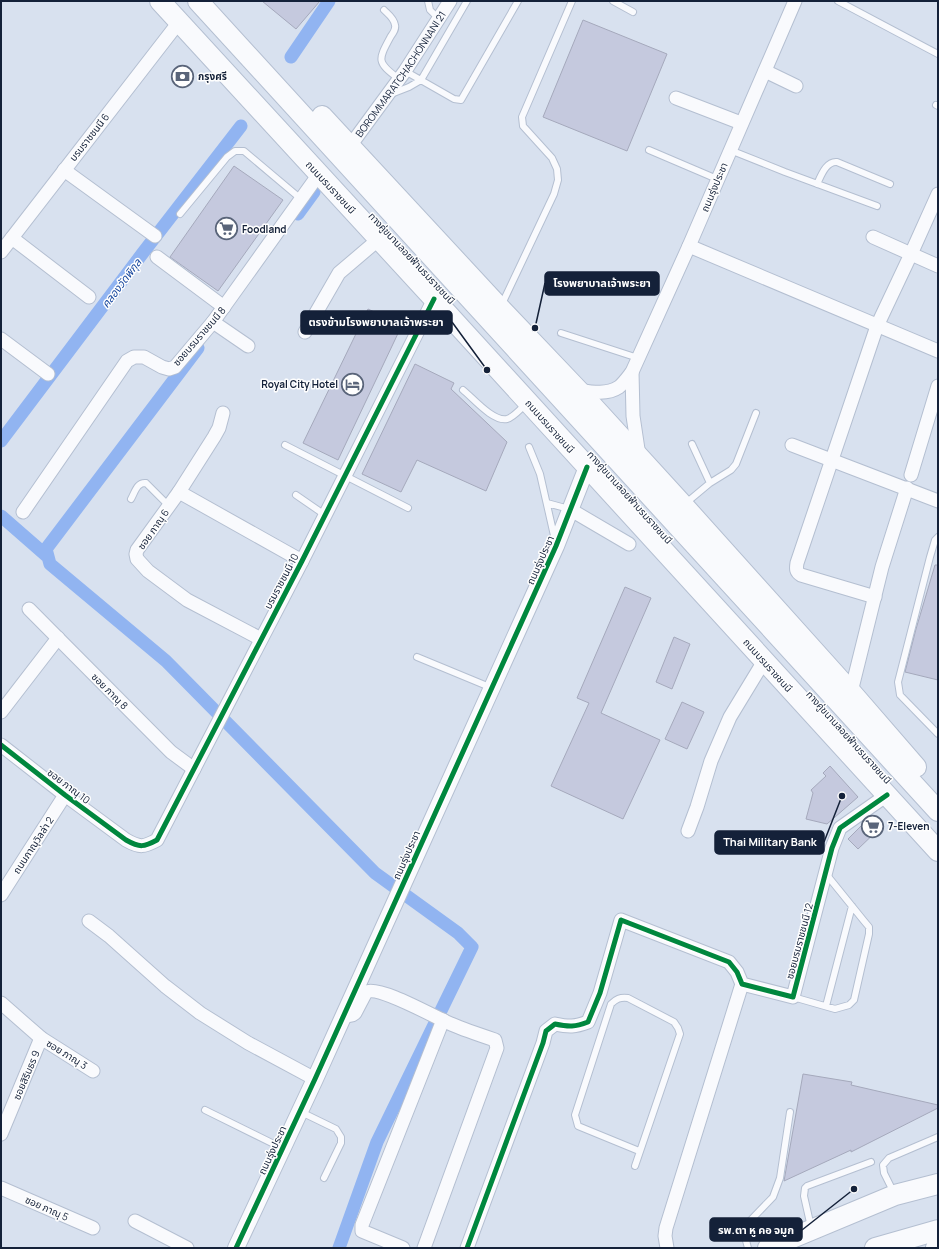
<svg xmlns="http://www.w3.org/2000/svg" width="939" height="1249" viewBox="0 0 939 1249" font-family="Manrope,'Noto Sans Thai',sans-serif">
  <rect width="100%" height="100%" fill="#d8e1ef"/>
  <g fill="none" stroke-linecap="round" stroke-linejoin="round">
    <path stroke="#91b4f1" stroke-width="13" d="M291 57 329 1
      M298 214 314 192
      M198 348 46 549 50 564 166 661 375 873 458 933 472 947 377 1142 339 1248
      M1 441 142 254 241 126
      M1 516 48 557"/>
  </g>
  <path fill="#c5c9de" stroke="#a5a9bc" d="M262 1H320L296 29Z
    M583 20 667 54 627 151 543 117Z
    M234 166 283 200 218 291 170 257Z
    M368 309 402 325 338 460 303 443Z
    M415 364 454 383 451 389 507 442 486 491 417 460 401 492 362 474Z
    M935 565H938V680L905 672 916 629Z
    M625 587 651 598 601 713 660 740 623 819 551 786 589 703 577 698Z
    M674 637 690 644 672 689 656 682Z
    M682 702 704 712 687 749 665 739Z
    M830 766 858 797 827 824 806 819 813 793 811 790 826 776 823 773Z
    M870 817 881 827 858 849 848 839Z
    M803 1074 852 1082 851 1085 938 1105V1108L851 1152V1150L784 1181Z"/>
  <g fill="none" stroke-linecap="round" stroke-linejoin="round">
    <defs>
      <path id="service" d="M428 1 430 10 439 19
        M613 1 633 12
        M838 1 938 54
        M384 10C388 14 394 18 395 25 396 29 394 32 391 36 378 60 376 62 399 79
        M405 71 454 99 461 100 518 1
        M391 94 409 87 421 80 467 1
        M936 105 938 106
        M649 150 717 179
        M730 150 785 172 877 206
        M817 184C821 176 826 161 837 162L890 184
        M180 214 227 157 235 151H244L301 199
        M502 304 554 194 558 180 557 169 552 158 523 126 522 117 572 1
        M561 333 638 358
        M463 390C473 398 493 422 507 419 514 417 521 408 527 403
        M692 444 710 483
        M285 445 408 508
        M529 447 540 474 555 540
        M296 495 325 515
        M131 499C135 492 137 482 146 483L169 506
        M547 503 569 509
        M686 503 710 483 731 470 736 464 756 413
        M938 537 935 540 930 557 898 682 900 695 938 734
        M417 657 492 688
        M793 997 835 1009 849 1005 854 1000 869 934V927L864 921 826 874
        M826 1006 852 906
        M205 1110 282 1148
        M301 1112 336 1129 341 1137V1143L324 1178
        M635 1166 680 1034 678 1028 674 1022 628 998C620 997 616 999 611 1004L575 1115 578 1126 639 1151
        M894 1193 884 1173 883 1165 889 1158 938 1137
        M811 1227 804 1196 805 1188 807 1186 871 1162
        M748 1248C746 1240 743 1233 746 1225L773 1197 780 1178 790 1112"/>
      <g id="minor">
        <path d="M765 71 796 86"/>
        <path d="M676 98 741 123"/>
        <path id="s1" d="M350 146 405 71 450 1"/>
        <path d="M64 170 155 236"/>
        <path d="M873 237 938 266"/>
        <path d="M12 238 89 297"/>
        <path d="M689 246 938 351"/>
        <path d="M1 252 179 22"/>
        <path d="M157 257 224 307"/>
        <path d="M213 322 248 346"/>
        <path d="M305 332 339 273 379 239"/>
        <path d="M1 339 48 374"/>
        <path d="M632 372 633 416 639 456"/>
        <path d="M578 390C591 392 607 395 619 387 624 383 628 377 632 372L689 246 795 1"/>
        <path d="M223 413 219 428 214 437 179 492 137 550 136 554 137 559 148 571 187 600 261 639"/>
        <path d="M792 445 938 501"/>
        <path d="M911 475 938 386"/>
        <path d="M179 492 302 561"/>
        <path d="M571 510 629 544"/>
        <path d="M23 512 127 361 134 357H144L162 367 169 369 175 367 213 322 319 174"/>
        <path d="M875 597 801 575C796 572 796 569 797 563L877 326 911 254 938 194"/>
        <path d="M29 609 171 752 194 769"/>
        <path d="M851 692 882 567 907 488"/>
        <path d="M1 712 58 638"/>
        <path d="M1 745 65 795 126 840C140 848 144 847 157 840L302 561 434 299"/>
        <path d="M688 831 697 807 711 761 730 717 764 661"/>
        <path d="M1 895 65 795"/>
        <path d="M89 921 109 936 165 986 200 1013 248 1043 315 1079"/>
        <path d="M1 1003 41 1038 93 1071"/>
        <path d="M342 1017 352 1015 355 1013 366 992C379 985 436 1018 451 1024 465 1030 480 1035 495 1040L497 1048 424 1248"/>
        <path d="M1 1134 41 1038"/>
        <path d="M1 1188 93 1228"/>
        <path d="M135 1221 187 1248"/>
        <path d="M403 1248 362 1231V1225L443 1020"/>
        <path d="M467 1248 543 1043 546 1031 555 1024C569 1027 575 1027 588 1022L600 993 621 920 729 962 737 972 742 984 793 997 832 848 840 828 887 795"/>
        <path d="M667 1248 665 1236 666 1228 742 984"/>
      </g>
      <path id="tertiary" d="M236 1248 315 1079 556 546 587 467"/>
      <path id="primary" d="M160 1 434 299 938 851
        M198 1 938 811
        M322 116 500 308 578 390 683 505 851 692 916 767
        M768 1248 895 1195 938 1184
        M875 1248 938 1230
        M936 1248 938 1247"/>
    </defs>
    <use href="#service" stroke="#b4bfd1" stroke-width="8"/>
    <use href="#minor" stroke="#b4bfd1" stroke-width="15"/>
    <use href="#tertiary" stroke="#b4bfd1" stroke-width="18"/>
    <use href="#primary" stroke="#b4bfd1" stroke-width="22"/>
    <use href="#service" stroke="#f9fafd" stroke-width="6"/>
    <use href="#minor" stroke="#f9fafd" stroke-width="13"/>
    <use href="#tertiary" stroke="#f9fafd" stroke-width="16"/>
    <use href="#primary" stroke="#f9fafd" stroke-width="20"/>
    <defs>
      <path id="cycleway" d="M1 745 65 795 126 840C140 848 144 847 157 840L302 561 434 299
        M236 1248 315 1079 556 546 587 467
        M467 1248 543 1043 546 1031 555 1024C569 1027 575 1027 588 1022L600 993 621 920 729 962 737 972 742 984 793 997 832 848 840 828 887 795"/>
    </defs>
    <use href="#cycleway" stroke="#fefefe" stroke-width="8"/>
    <use href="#cycleway" stroke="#00873e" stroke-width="5"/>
  </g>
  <defs>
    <symbol id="bank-ring" viewBox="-11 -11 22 22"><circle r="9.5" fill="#fefefe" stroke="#596479" stroke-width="1.5"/><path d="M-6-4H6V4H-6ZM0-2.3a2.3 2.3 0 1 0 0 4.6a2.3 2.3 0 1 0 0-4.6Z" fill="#596479"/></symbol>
    <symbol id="supermarket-ring" viewBox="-11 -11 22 22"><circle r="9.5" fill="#fefefe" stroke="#596479" stroke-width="1.5"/><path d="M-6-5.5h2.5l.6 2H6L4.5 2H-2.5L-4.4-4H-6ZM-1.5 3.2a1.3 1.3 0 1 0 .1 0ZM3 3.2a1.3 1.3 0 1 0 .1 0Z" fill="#596479"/></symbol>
    <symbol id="hotel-ring" viewBox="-11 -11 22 22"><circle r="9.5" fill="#fefefe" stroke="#596479" stroke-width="1.5"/><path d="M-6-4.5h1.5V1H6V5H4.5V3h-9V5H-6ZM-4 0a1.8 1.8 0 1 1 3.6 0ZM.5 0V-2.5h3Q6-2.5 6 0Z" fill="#596479"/></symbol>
  </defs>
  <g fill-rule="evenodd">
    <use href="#bank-ring" x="170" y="64" width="25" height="25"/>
    <use href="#supermarket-ring" x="214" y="216" width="25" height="25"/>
    <use href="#hotel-ring" x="340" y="372" width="25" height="25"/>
    <use href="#supermarket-ring" x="860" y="814" width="25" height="25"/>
  </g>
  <g text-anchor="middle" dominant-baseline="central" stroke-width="3" stroke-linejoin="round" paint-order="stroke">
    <g font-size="10" fill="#142139" stroke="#fefefe">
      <text stroke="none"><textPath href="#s1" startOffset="88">BOROMMARATCHACHONNANI 21</textPath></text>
      <text transform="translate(89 137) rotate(-52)">บรมราชชนนี 6</text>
      <text transform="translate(331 187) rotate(47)">ถนนบรมราชชนนี</text>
      <text transform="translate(714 187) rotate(-67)">ถนนรุ่งประชา</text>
      <text transform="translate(412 258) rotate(47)">ทางคู่ขนานลอยฟ้าบรมราชชนนี</text>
      <text transform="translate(199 336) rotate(-49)">ซอยบรมราชชนนี 8</text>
      <text transform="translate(550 426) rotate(48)">ถนนบรมราชชนนี</text>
      <text transform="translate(630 497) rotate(48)">ทางคู่ขนานลอยฟ้าบรมราชชนนี</text>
      <text transform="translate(153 529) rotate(-55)">ซอย ภาณุ 6</text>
      <text transform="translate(540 560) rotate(-66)">ถนนรุ่งประชา</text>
      <text transform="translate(281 581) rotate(-62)">บรมราชชนนี 10</text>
      <text transform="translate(768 665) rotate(48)">ถนนบรมราชชนนี</text>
      <text transform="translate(110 691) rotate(45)">ซอย ภาณุ 8</text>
      <text transform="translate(849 737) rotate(48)">ทางคู่ขนานลอยฟ้าบรมราชชนนี</text>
      <text transform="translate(69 786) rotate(37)">ซอย ภาณุ 10</text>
      <text transform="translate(33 845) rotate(-57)">ถนนภาณุวิลล่า 2</text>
      <text transform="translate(406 855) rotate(-66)">ถนนรุ่งประชา</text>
      <text transform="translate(799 941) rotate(-75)">ซอยบรมราชชนนี 12</text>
      <text transform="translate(67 1054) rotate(32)">ซอย ภาณุ 3</text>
      <text transform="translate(26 1075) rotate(-67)">ซอยสิรินธร 9</text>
      <text transform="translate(272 1150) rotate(-65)">ถนนรุ่งประชา</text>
      <text transform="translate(47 1208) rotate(24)">ซอย ภาณุ 5</text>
    </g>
    <g font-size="10" font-weight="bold" fill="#142139" stroke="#fefefe" text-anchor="start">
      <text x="198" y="76">กรุงศรี</text>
      <text x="242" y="229">Foodland</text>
      <text x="338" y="384" text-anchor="end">Royal City Hotel</text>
      <text x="888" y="826">7-Eleven</text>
    </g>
    <g font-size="11" font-style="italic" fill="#12439c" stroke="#fefefe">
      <text transform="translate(121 283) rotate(-53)">คลองวัดพิกุล</text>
    </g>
  </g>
  <path fill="none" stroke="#142139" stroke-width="1.5" d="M535 328L545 283M487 370L452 322M842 796L824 842M854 1189L802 1230"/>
  <g fill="#142139" stroke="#fefefe" stroke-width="1.5">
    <circle cx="535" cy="328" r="4"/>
    <circle cx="487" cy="370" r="4"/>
    <circle cx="842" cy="796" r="4"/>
    <circle cx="854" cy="1189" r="4"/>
  </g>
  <g fill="#142139" stroke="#142139" stroke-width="1.5">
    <rect x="545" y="272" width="114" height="23" rx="4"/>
    <rect x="301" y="311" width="151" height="23" rx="4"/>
    <rect x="715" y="831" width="109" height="23" rx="4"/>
    <rect x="710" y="1218" width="92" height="23" rx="4"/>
  </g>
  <g font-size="11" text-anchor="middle" font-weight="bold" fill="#fff">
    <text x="602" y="287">โรงพยาบาลเจ้าพระยา</text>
    <text x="376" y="326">ตรงข้ามโรงพยาบาลเจ้าพระยา</text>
    <text x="770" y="846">Thai Military Bank</text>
    <text x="756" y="1234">รพ.ตา หู คอ จมูก</text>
  </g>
  <rect width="939" height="1249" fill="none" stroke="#142139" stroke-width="4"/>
</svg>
